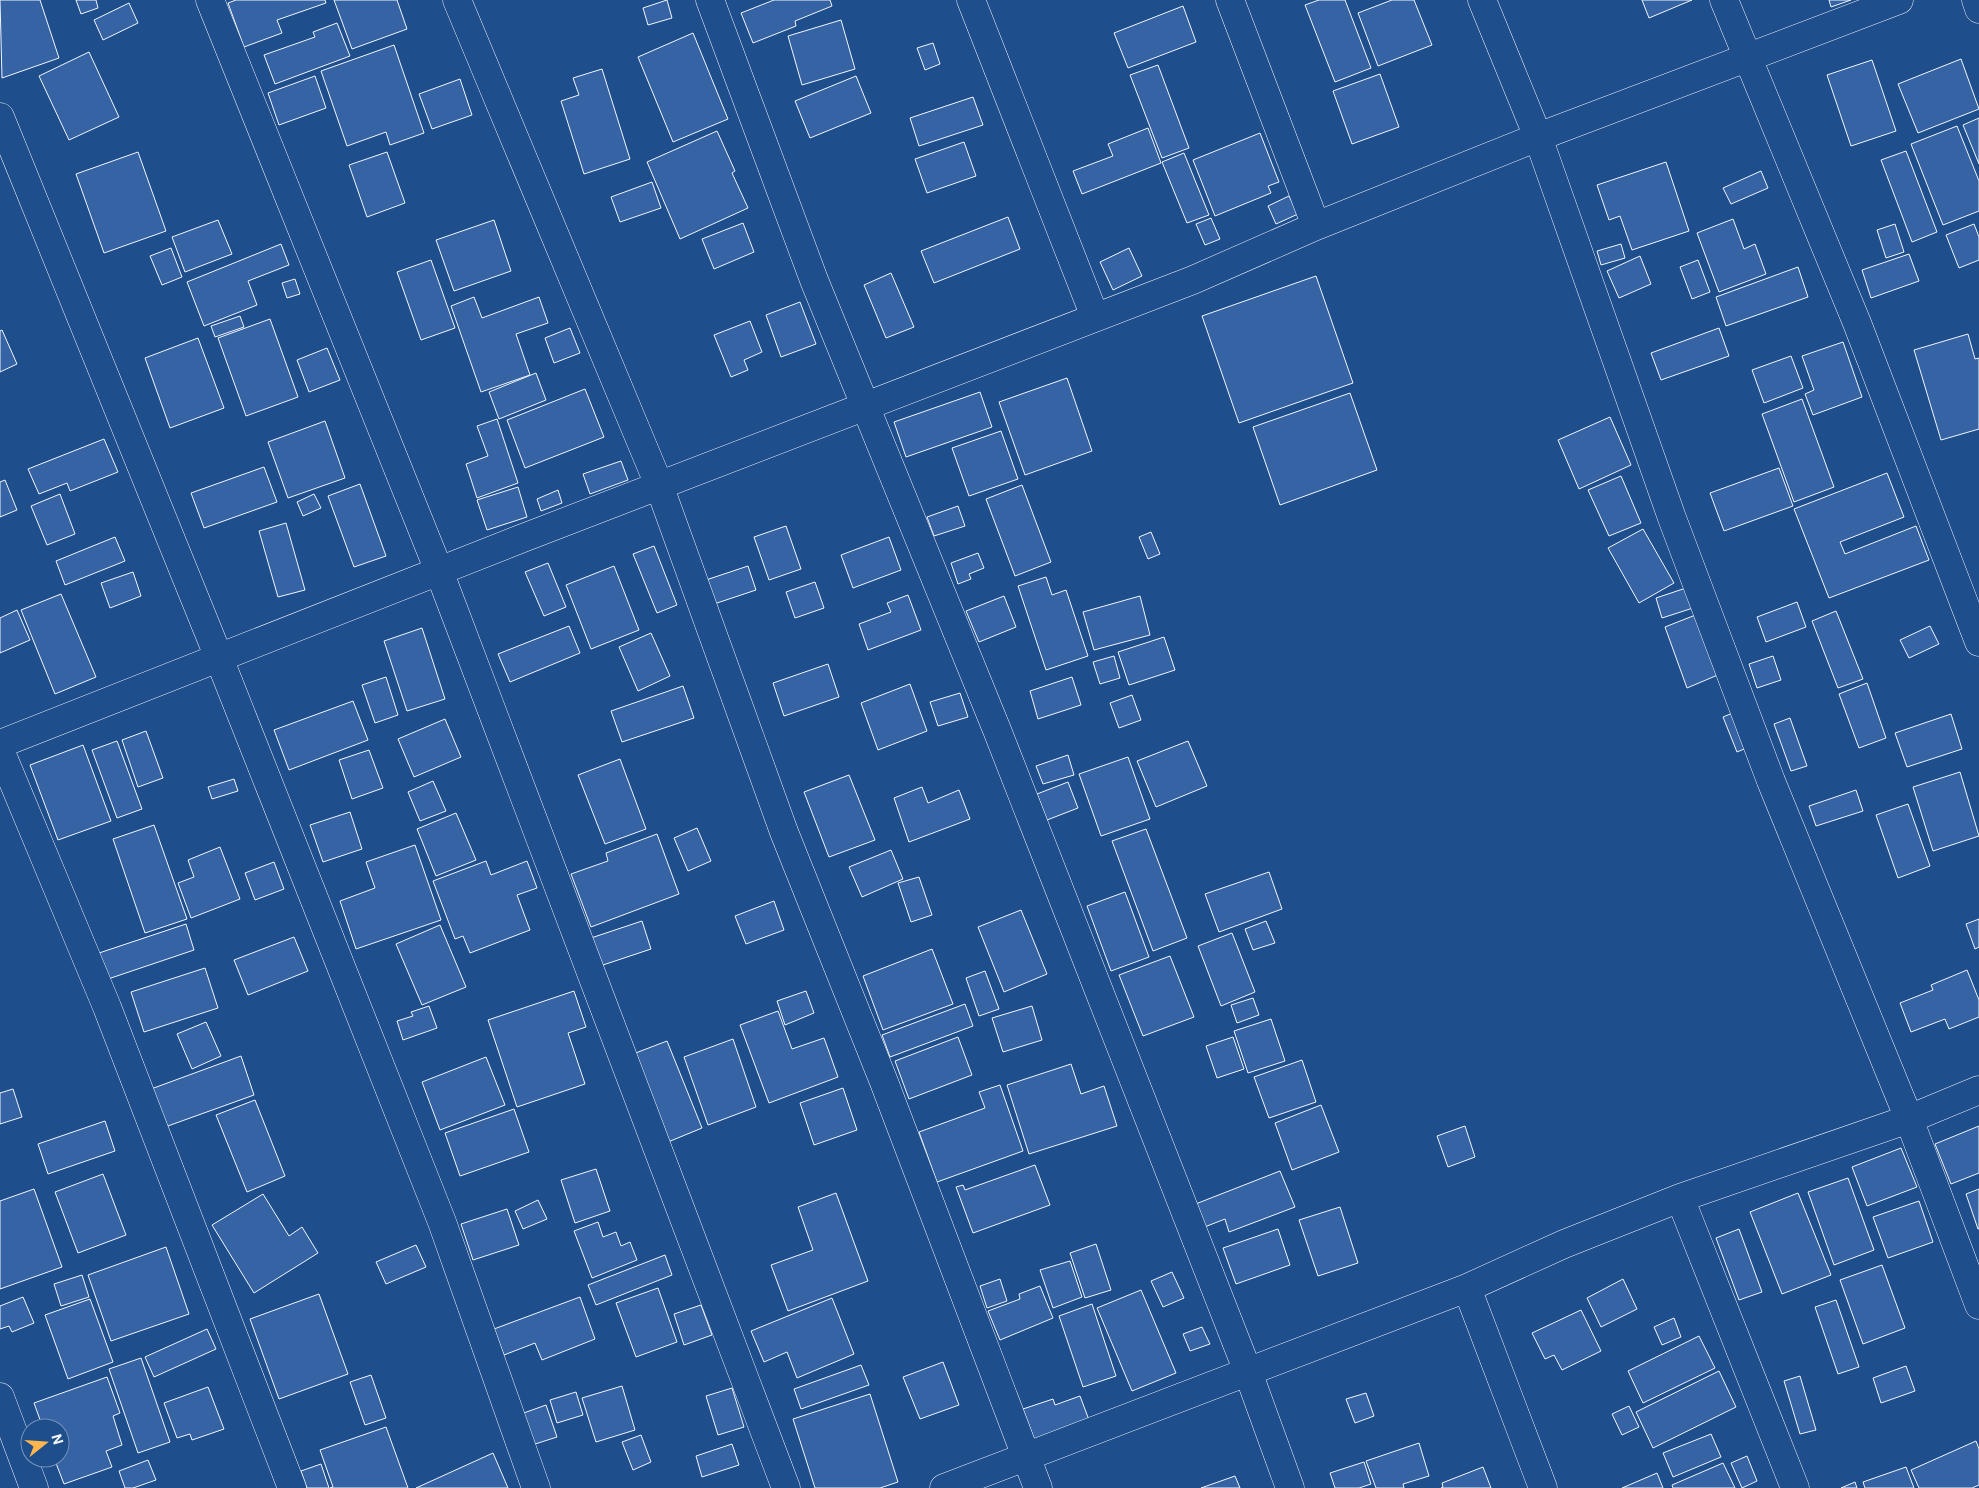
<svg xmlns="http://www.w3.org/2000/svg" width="1979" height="1488" viewBox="0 0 1979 1488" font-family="Roboto,sans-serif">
  <rect width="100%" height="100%" fill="#1f4e8c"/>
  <path fill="#3563a3" stroke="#f2f6ff" d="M0 0H40L59 58 2 78Z
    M76 0H96L98 8 81 14Z
    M236 0H325L326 3 277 20 282 33 244 47 228 3Z
    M334 0H397L407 29 352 49Z
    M667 0 672 18 648 25 643 8Z
    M774 0H830L832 6 795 21 796 26 753 43 741 13Z
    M1319 0H1345L1371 68 1335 82 1305 5Z
    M1392 0H1414L1432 45 1378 66 1358 13Z
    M1642 0H1692L1649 18Z
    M1829 0H1851L1831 7Z
    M129 3 138 23 103 40 94 20Z
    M1183 6 1196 42 1128 68 1114 33Z
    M841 20 855 69 802 85 788 36Z
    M337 23 350 56 275 84 264 55 315 37 313 32Z
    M693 33 728 119 673 142 638 57Z
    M933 43 940 64 925 70 917 48Z
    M394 45 424 133 390 145 386 132 347 146 321 71Z
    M89 52 119 117 69 140 39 76Z
    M1961 59 1979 109 1918 133 1898 84Z
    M1872 60 1896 131 1851 146 1827 75Z
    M1158 65 1189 148 1162 158 1130 75Z
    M602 69 630 159 584 174 561 101 579 95 573 78Z
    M1380 74 1399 127 1352 144 1333 91Z
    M315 76 326 108 279 125 268 93Z
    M856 76 871 113 810 138 795 101Z
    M460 79 472 115 432 129 419 94Z
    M973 97 983 125 919 146 910 118Z
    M1979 118V164L1963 125Z
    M1957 126 1979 181V211L1943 225 1911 144Z
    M1148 128 1161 163 1082 194 1073 171 1113 156 1108 144Z
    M717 131 735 171 732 173 748 208 680 239 647 162Z
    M1260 133 1279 182 1268 186 1271 193 1215 216 1193 160Z
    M964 142 976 176 927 193 915 159Z
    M1906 151 1937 232 1912 242 1881 160Z
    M138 152 166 231 104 253 76 174Z
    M387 152 405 203 367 217 349 165Z
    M1184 153 1209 215 1187 223 1162 162Z
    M1666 162 1689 231 1632 250 1620 216 1609 220 1597 185Z
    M1761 171 1768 188 1731 204 1723 188Z
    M652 182 661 208 620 222 611 197Z
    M1289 196 1298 214 1276 224 1268 206Z
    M1008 217 1020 249 934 283 921 251Z
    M1211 218 1220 239 1205 245 1196 224Z
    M1733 219 1744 249 1755 244 1766 274 1719 292 1697 233Z
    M218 220 232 254 185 272 172 237Z
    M494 220 511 271 454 291 436 240Z
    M743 223 754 252 714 269 702 239Z
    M1895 224 1904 252 1886 258 1877 230Z
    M1974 224 1979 237V260L1959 268 1946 235Z
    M281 244 289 265 248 281 257 305 204 326 187 282Z
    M1621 244 1625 258 1601 265 1597 251Z
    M171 248 182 277 162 285 150 256Z
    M1129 248 1142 276 1113 290 1100 262Z
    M1909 254 1919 281 1871 298 1862 270Z
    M1640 256 1651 284 1619 298 1607 271Z
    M431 260 455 328 421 340 397 272Z
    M1698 260 1710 292 1692 299 1680 267Z
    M1798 267 1808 297 1726 326 1716 297Z
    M891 273 914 327 886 338 864 285Z
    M1316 276 1353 383 1239 423 1202 316Z
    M295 279 300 294 287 298 282 283Z
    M474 297 482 318 539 297 548 323 516 334 530 375 481 392 451 306Z
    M800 302 816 344 781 357 766 315Z
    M240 316 244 327 215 337 211 326Z
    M270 319 298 397 246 416 218 338Z
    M750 321 762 352 744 360 748 370 731 377 714 335Z
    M570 328 580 353 554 363 545 338Z
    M1719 328 1729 356 1661 380 1651 353Z
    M2 330 17 364 0 372V331Z
    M1968 334 1975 359 1979 358V429L1941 440 1914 350Z
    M198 338 224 408 170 428 145 358Z
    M1843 342 1862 397 1813 415 1805 394 1814 390 1802 356Z
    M327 348 340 380 309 392 297 360Z
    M1791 356 1803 388 1764 403 1752 370Z
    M536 373 546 400 499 419 489 392Z
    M1067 378 1092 451 1025 475 999 402Z
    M585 389 604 437 525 468 507 420Z
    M980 392 992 427 906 457 894 422Z
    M1350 393 1377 470 1280 505 1253 427Z
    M1802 399 1834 487 1794 502 1762 414Z
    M1610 417 1631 465 1579 489 1558 440Z
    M497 419 518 483 477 498 466 464 488 456 477 426Z
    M325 421 345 478 288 498 268 442Z
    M1001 431 1018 479 969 496 952 448Z
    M104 439 118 472 70 491 67 483 39 494 28 469Z
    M621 461 628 480 590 494 583 474Z
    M264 467 277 502 204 528 191 493Z
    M1779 468 1793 506 1724 531 1710 493Z
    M1887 473 1904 517 1840 542 1845 554 1916 526 1929 560 1829 598 1794 509Z
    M1621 476 1641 523 1609 536 1588 490Z
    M5 480 17 510 0 517V482Z
    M360 484 386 556 354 567 328 496Z
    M1022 485 1051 562 1015 576 986 499Z
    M518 487 527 517 487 530 477 500Z
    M558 490 562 503 541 511 537 499Z
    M60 494 75 534 47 545 31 506Z
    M314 494 321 508 303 516 297 502Z
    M958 506 965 526 934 536 927 517Z
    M286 523 305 590 278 597 259 531Z
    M786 526 801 569 769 580 754 537Z
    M1643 529 1674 583 1639 603 1608 548Z
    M1151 532 1160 554 1148 559 1139 537Z
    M115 537 125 561 65 585 56 561Z
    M889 537 901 570 853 588 841 555Z
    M654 546 677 605 657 613 633 554Z
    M978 553 984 568 969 574 971 579 958 584 951 563Z
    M548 563 566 607 544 616 525 572Z
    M614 566 639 630 591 649 566 585Z
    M748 566 756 590 714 604 706 580Z
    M133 572 141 596 110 608 101 583Z
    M1046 577 1052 595 1066 590 1088 656 1046 670 1018 586Z
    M815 582 824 608 795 618 786 592Z
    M1686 588 1693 608 1662 618 1656 598Z
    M61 594 96 677 55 694 21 610Z
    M908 595 921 630 868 650 859 624 891 612 887 603Z
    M1004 596 1016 627 979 642 966 611Z
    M1140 596 1150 635 1094 650 1083 612Z
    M1797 602 1806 627 1766 642 1757 617Z
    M17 610 30 640 0 653V618Z
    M1836 611 1863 679 1838 688 1812 621Z
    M1698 614 1720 674 1687 688 1665 627Z
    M569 626 580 653 510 682 498 654Z
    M1930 626 1939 644 1909 658 1900 640Z
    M422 628 445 699 407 711 384 641Z
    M651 633 670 676 638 691 619 647Z
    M1164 637 1175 670 1129 685 1118 652Z
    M1114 656 1120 678 1100 684 1093 662Z
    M1773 656 1781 680 1757 688 1749 664Z
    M828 664 839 697 784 716 773 683Z
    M386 677 398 715 375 723 362 685Z
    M1072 677 1081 705 1038 719 1030 691Z
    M1867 683 1886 738 1859 748 1839 694Z
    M910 684 927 731 878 750 861 703Z
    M683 686 694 718 622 742 611 711Z
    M960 693 968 717 938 726 930 702Z
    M1132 695 1141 720 1119 728 1110 703Z
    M353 701 368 740 289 770 274 730Z
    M1735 712 1749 747 1737 752 1723 717Z
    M1951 714 1962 749 1907 767 1895 733Z
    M1790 718 1807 766 1791 771 1774 724Z
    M445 719 461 757 414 777 398 739Z
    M146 731 163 778 138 787 122 740Z
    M117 741 142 809 117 818 92 750Z
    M1188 741 1207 786 1156 807 1137 761Z
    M83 745 111 821 58 840 30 765Z
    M369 750 383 788 352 799 339 760Z
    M1068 755 1074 775 1043 784 1036 766Z
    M1128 757 1150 819 1101 836 1079 774Z
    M620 759 646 829 605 844 578 775Z
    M1960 772 1979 836 1933 851 1913 787Z
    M849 775 875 840 829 857 804 792Z
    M234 779 238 791 212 799 208 787Z
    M433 781 446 811 420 821 408 792Z
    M1068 782 1078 808 1047 820 1037 794Z
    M922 787 928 803 959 790 970 819 909 842 894 798Z
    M1856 790 1863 811 1816 826 1809 806Z
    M1908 804 1930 866 1898 878 1876 815Z
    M350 812 362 849 323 862 310 825Z
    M456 813 476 860 436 876 417 829Z
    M154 825 187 919 145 933 113 839Z
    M697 828 711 861 688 871 674 838Z
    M1146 829 1187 938 1153 951 1112 841Z
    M657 834 679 894 591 927 571 874 608 861 606 853Z
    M415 845 441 920 356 949 340 901 375 888 366 862Z
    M220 847 240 899 191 918 178 883 194 877 188 860Z
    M891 850 903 879 862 897 849 867Z
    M486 861 491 875 527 861 537 888 517 895 530 930 470 953 463 936 455 939 433 881Z
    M274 862 284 889 255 900 245 873Z
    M1269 872 1282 909 1219 932 1205 894Z
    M919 877 932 915 911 922 898 883Z
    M1125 892 1149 957 1111 971 1087 906Z
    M774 901 784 930 746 944 735 916Z
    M1021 910 1047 974 1004 992 978 927Z
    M1979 919V947L1975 949 1966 924Z
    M642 921 651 949 600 966 591 938Z
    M1266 921 1275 943 1253 950 1245 929Z
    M186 924 194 950 105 980 96 954Z
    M440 925 466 987 422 1005 396 944Z
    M1232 933 1255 992 1221 1006 1198 946Z
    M294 937 308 971 248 995 234 960Z
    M932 949 953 1004 883 1030 863 976Z
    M1170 956 1194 1017 1143 1036 1119 975Z
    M205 968 218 1008 144 1032 131 992Z
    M1967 970 1979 1000V1017L1949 1029 1945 1019 1911 1032 1900 1003 1933 990 1931 985Z
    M985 971 999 1009 979 1016 966 978Z
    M574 991 586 1027 568 1033 585 1084 517 1107 488 1020Z
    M806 991 814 1013 785 1025 777 1001Z
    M1253 998 1259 1015 1237 1023 1231 1005Z
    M965 1004 973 1026 890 1057 882 1035Z
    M429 1006 437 1028 403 1040 397 1021 413 1016 411 1012Z
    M1032 1006 1042 1040 1003 1052 992 1018Z
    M778 1011 792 1049 824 1038 838 1077 769 1103 740 1025Z
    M1271 1019 1285 1061 1248 1073 1234 1031Z
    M206 1022 221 1056 192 1069 177 1034Z
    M958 1037 972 1075 909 1099 895 1061Z
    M1233 1037 1244 1069 1217 1078 1206 1046Z
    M733 1039 756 1107 708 1125 684 1057Z
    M667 1041 702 1128 668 1142 633 1054Z
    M241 1056 254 1095 165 1127 151 1089Z
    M486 1057 505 1105 440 1130 422 1082Z
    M1302 1060 1316 1102 1269 1118 1254 1077Z
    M1071 1064 1081 1094 1104 1086 1117 1126 1029 1154 1007 1085Z
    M1000 1085 1023 1151 937 1182 919 1132 985 1108 979 1092Z
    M843 1088 857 1130 814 1145 800 1103Z
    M13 1089 22 1117 0 1124V1093Z
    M255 1100 285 1176 247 1192 216 1115Z
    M1321 1105 1339 1152 1292 1170 1275 1123Z
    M514 1109 529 1152 460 1176 445 1133Z
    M105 1121 115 1151 48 1174 38 1144Z
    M1465 1126 1475 1157 1448 1167 1437 1136Z
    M1979 1126V1173L1951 1184 1935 1144Z
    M1901 1148 1917 1187 1867 1206 1852 1167Z
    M1035 1165 1050 1205 973 1233 956 1187 963 1185 965 1190Z
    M596 1169 610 1211 575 1223 561 1180Z
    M1280 1171 1295 1207 1229 1232 1225 1219 1202 1228 1193 1205Z
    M103 1174 126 1235 78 1253 55 1192Z
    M1848 1178 1874 1250 1834 1265 1808 1192Z
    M34 1189 62 1267 0 1289V1201Z
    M1979 1189V1229H1978L1966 1194Z
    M836 1193 868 1281 788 1311 771 1265 813 1250 798 1207Z
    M1798 1193 1831 1275 1782 1294 1750 1212Z
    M263 1194 289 1236 302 1227 318 1253 254 1293 212 1225Z
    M538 1200 547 1219 523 1229 515 1211Z
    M1919 1201 1933 1242 1888 1258 1873 1217Z
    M1340 1207 1358 1263 1318 1276 1299 1220Z
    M507 1209 519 1245 473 1260 461 1224Z
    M598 1222 603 1237 616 1232 621 1246 630 1242 637 1260 592 1278 574 1231Z
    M1278 1229 1290 1265 1236 1284 1223 1248Z
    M1739 1229 1762 1292 1739 1300 1716 1238Z
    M1096 1244 1111 1290 1085 1298 1070 1253Z
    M416 1245 426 1267 386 1284 376 1262Z
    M166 1247 189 1314 111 1341 88 1275Z
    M665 1255 672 1275 596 1305 588 1285Z
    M1070 1261 1082 1297 1053 1308 1040 1270Z
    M1882 1265 1905 1328 1863 1344 1840 1280Z
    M1172 1272 1184 1298 1163 1307 1151 1281Z
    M82 1275 89 1297 61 1306 54 1284Z
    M1000 1279 1007 1301 987 1308 980 1286Z
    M1623 1279 1637 1309 1601 1327 1587 1298Z
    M1040 1286 1053 1318 1000 1340 988 1311 1020 1299 1019 1294Z
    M658 1288 677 1342 636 1357 616 1303Z
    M1141 1290 1176 1373 1132 1391 1097 1308Z
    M319 1294 348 1374 279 1399 250 1319Z
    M23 1297 34 1323 12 1332 9 1326 0 1329V1306Z
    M580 1297 595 1339 542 1360 535 1343 504 1355 494 1329Z
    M832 1298 854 1354 797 1378 787 1352 764 1362 751 1331Z
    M90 1299 113 1362 68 1379 45 1315Z
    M1836 1300 1859 1367 1838 1374 1815 1307Z
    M1092 1304 1116 1376 1083 1387 1059 1316Z
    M701 1305 712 1335 684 1345 674 1314Z
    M1581 1310 1601 1351 1562 1370 1554 1355 1545 1359 1532 1333Z
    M1674 1318 1681 1337 1662 1345 1654 1327Z
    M1202 1327 1210 1344 1190 1351 1183 1334Z
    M207 1329 216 1349 154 1377 145 1357Z
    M1699 1336 1715 1368 1643 1403 1628 1371Z
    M141 1358 170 1442 138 1453 109 1369Z
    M943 1362 959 1405 920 1419 903 1377Z
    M861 1365 869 1385 801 1409 794 1389Z
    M1906 1366 1915 1391 1881 1403 1873 1378Z
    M1719 1371 1736 1407 1653 1448 1636 1412Z
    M371 1375 386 1418 365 1425 350 1382Z
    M1800 1376 1816 1430 1800 1434 1784 1381Z
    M107 1377 120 1413 113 1416 122 1445 106 1451 112 1467 64 1484 54 1458H60V1428H43L34 1403Z
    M622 1386 635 1430 596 1442 582 1398Z
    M208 1387 224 1429 192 1440 190 1434 177 1438 164 1403Z
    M732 1388 744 1427 718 1435 706 1396Z
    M576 1392 583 1415 557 1423 550 1400Z
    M1366 1393 1374 1416 1355 1423 1346 1399Z
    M870 1394 898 1482 880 1488H815L793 1419Z
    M1080 1396 1089 1420 1034 1439 1023 1409 1053 1399 1055 1405Z
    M546 1405 557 1437 532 1445 521 1414Z
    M1629 1406 1639 1427 1622 1435 1612 1414Z
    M386 1427 408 1488H330L333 1487 320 1450Z
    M1711 1434 1721 1457 1673 1477 1663 1453Z
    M641 1435 651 1462 633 1470 622 1442Z
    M1976 1441 1979 1449V1485L1972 1488H1919L1911 1470Z
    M1419 1443 1429 1476 1403 1484 1404 1488H1376L1366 1461Z
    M732 1444 739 1465 702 1477 696 1456Z
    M493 1453 508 1488H416Z
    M1747 1456 1757 1481 1742 1488 1731 1463Z
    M148 1460 156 1480 133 1488H125L119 1471Z
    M1364 1462 1371 1484 1359 1488H1335L1330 1473Z
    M1723 1463 1735 1488H1673L1672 1485Z
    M321 1464 329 1488H307L301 1471Z
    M1483 1467 1491 1488H1441L1443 1487 1442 1483Z
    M1906 1467 1914 1488H1865L1863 1482Z
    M1657 1473 1663 1488H1622Z
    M1235 1476 1240 1488H1201Z
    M1855 1482 1857 1488H1841Z"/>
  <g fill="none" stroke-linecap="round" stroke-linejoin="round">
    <defs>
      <path id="street" d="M210 0 439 571 786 1488
        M457 0 659 485 784 832 884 1082 1038 1488
        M710 0 814 280 997 730 1248 1372 1290 1488
        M971 0 1095 317
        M1230 0 1316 226
        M1482 0 1538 137 1672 518 1771 781 1909 1119 1979 1305
        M1724 0 1857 323 1979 642
        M1976 0 1979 9
        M0 117 219 658 442 1222 536 1488
        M0 744 523 538 1193 280 1316 226 1538 137 1899 0
        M0 750 107 1007 292 1488
        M1680 1198 1795 1488
        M1467 1288 1543 1488
        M0 1397 34 1488
        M944 1488 1467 1288 1564 1244 1680 1198 1909 1119 1979 1090"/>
    </defs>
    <use href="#street" stroke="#f2f6ff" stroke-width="29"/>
    <use href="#street" stroke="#1f4e8c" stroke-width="28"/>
  </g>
  <g transform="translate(45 1443) rotate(73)"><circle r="24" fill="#1f4e8c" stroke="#7391ba"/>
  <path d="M0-4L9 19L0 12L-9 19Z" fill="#ffb74d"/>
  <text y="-8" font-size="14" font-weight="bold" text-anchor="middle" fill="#f2f6ff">N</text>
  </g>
</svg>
